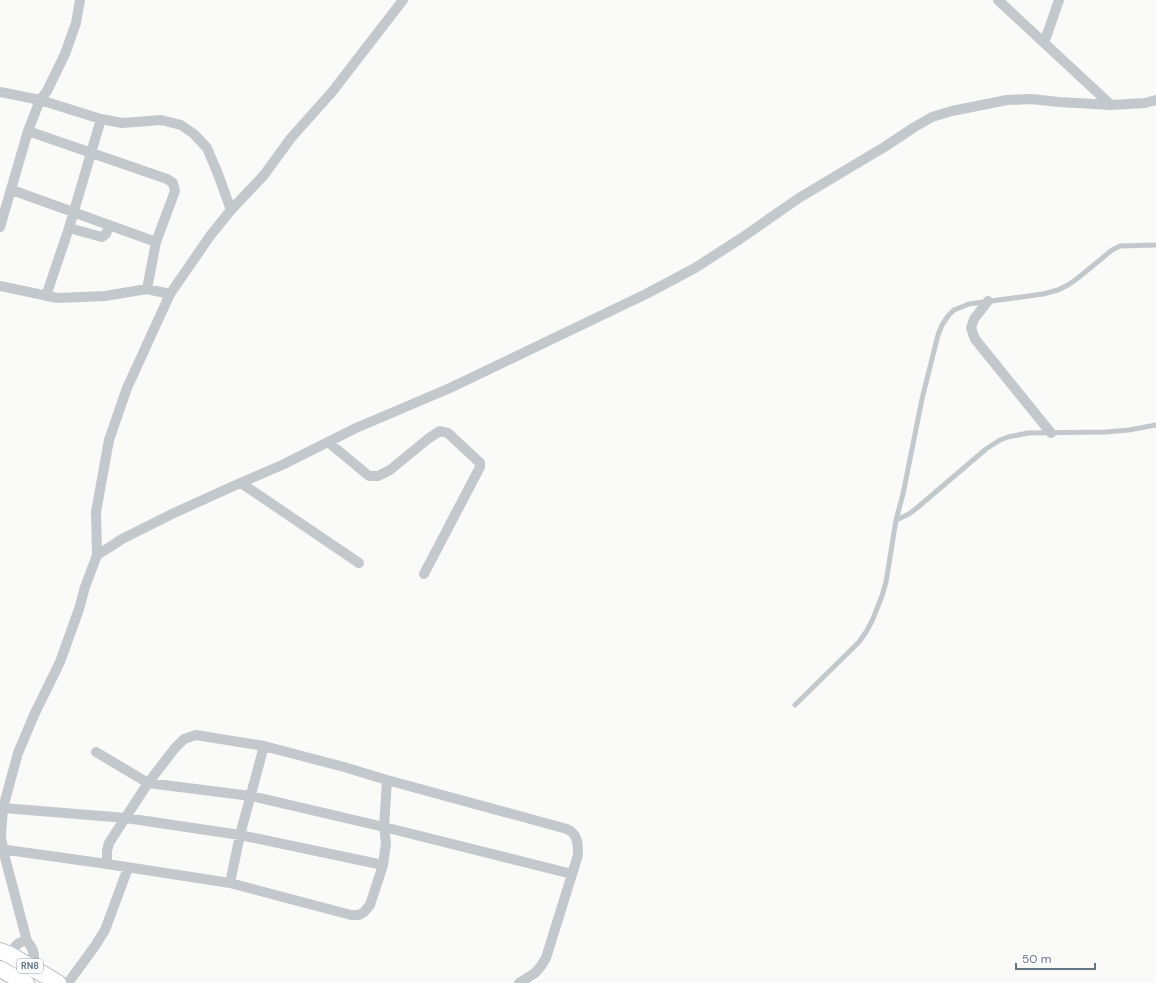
<svg xmlns="http://www.w3.org/2000/svg" width="1156" height="983" viewBox="0 0 1156 983" font-family="'DM Sans',sans-serif">
  <rect width="100%" height="100%" fill="#fafaf8"/>
  <g fill="none" stroke-linecap="round" stroke-linejoin="round">
    <defs>
      <path id="primary" d="M0 951 10 955 58 983
        M0 969 26 983"/>
    </defs>
    <use href="#primary" stroke="#b5babe" stroke-width="18"/>
    <path stroke="#c3c8cc" stroke-width="5" d="M896 520 909 514 918 507 986 449 1000 440 1008 437 1028 433 1105 432 1129 430 1156 425
      M795 705 859 642 866 632 872 621 882 596 886 582 896 520 903 494 922 399 938 335 942 325 948 316 954 310 969 304 1043 294 1058 290 1068 285 1078 278 1112 250 1120 246 1156 245"/>
    <path stroke="#c3c8cc" stroke-width="10" d="M998 0 1111 105
      M1044 43 1059 0
      M0 92 40 100 101 119 122 123 161 120 181 125 194 134 207 148 218 174 231 210
      M28 131 167 179 173 183 175 191 156 242 147 289
      M12 190 156 242
      M0 227 28 131 40 100 47 91 65 54 76 23 80 0
      M69 228 102 237 106 234 109 225
      M0 286 57 298 105 296 147 289 170 294
      M46 296 69 228 101 119
      M988 301 974 319 971 328 975 339 1051 433
      M328 442 369 476H378L390 470 429 438 440 431 448 433 480 463V467L424 574
      M241 483 359 563
      M97 555 96 512 109 440 127 388 170 294 210 236 231 210 264 175 291 138 332 92 403 0
      M96 752 148 783 251 796 384 827 572 874
      M3 808 126 818 240 835 383 865
      M0 849 107 864 230 883 351 915H359L364 912 370 905 383 865 386 843 384 827 387 780
      M107 864V851L109 843 148 783 175 748 184 739 196 735 264 746 344 767 387 780 567 829C578 834 578 844 578 855L546 958 541 966 535 973 519 983
      M230 883 240 835 264 746
      M7 960C12 952 16 940 27 941
      M28 971C36 961 36 951 27 941L3 850 1 836 3 808 18 753 34 715 60 662 79 609 85 587 97 555 110 547 122 539 174 513 229 488 282 465 356 428 450 388 646 294 695 268 740 239 799 198 886 146 913 128 932 117 952 111 1007 100 1031 99 1059 102 1111 105 1145 103 1156 100
      M68 983 95 946 105 930 128 868"/>
    <use href="#primary" stroke="#fff" stroke-width="16"/>
  </g>
  <g text-anchor="middle" dominant-baseline="central" stroke-width="4" stroke-linejoin="round" paint-order="stroke">
    <rect fill="#fff" stroke="#939fa8" stroke-width="1" x="17" y="959" width="26" height="14" rx="3"/>
    <g font-size="9" font-weight="bold" fill="#657683">
      <text x="30" y="966">RN8</text>
    </g>
  </g>
  <path d="M1016 963v6h79v-6" fill="none" stroke="#657683" stroke-width="2"/>
  <text x="1022" y="963" font-size="12" fill="#657683" stroke="#ffffff" stroke-width="3" paint-order="stroke">50 m</text>
</svg>
